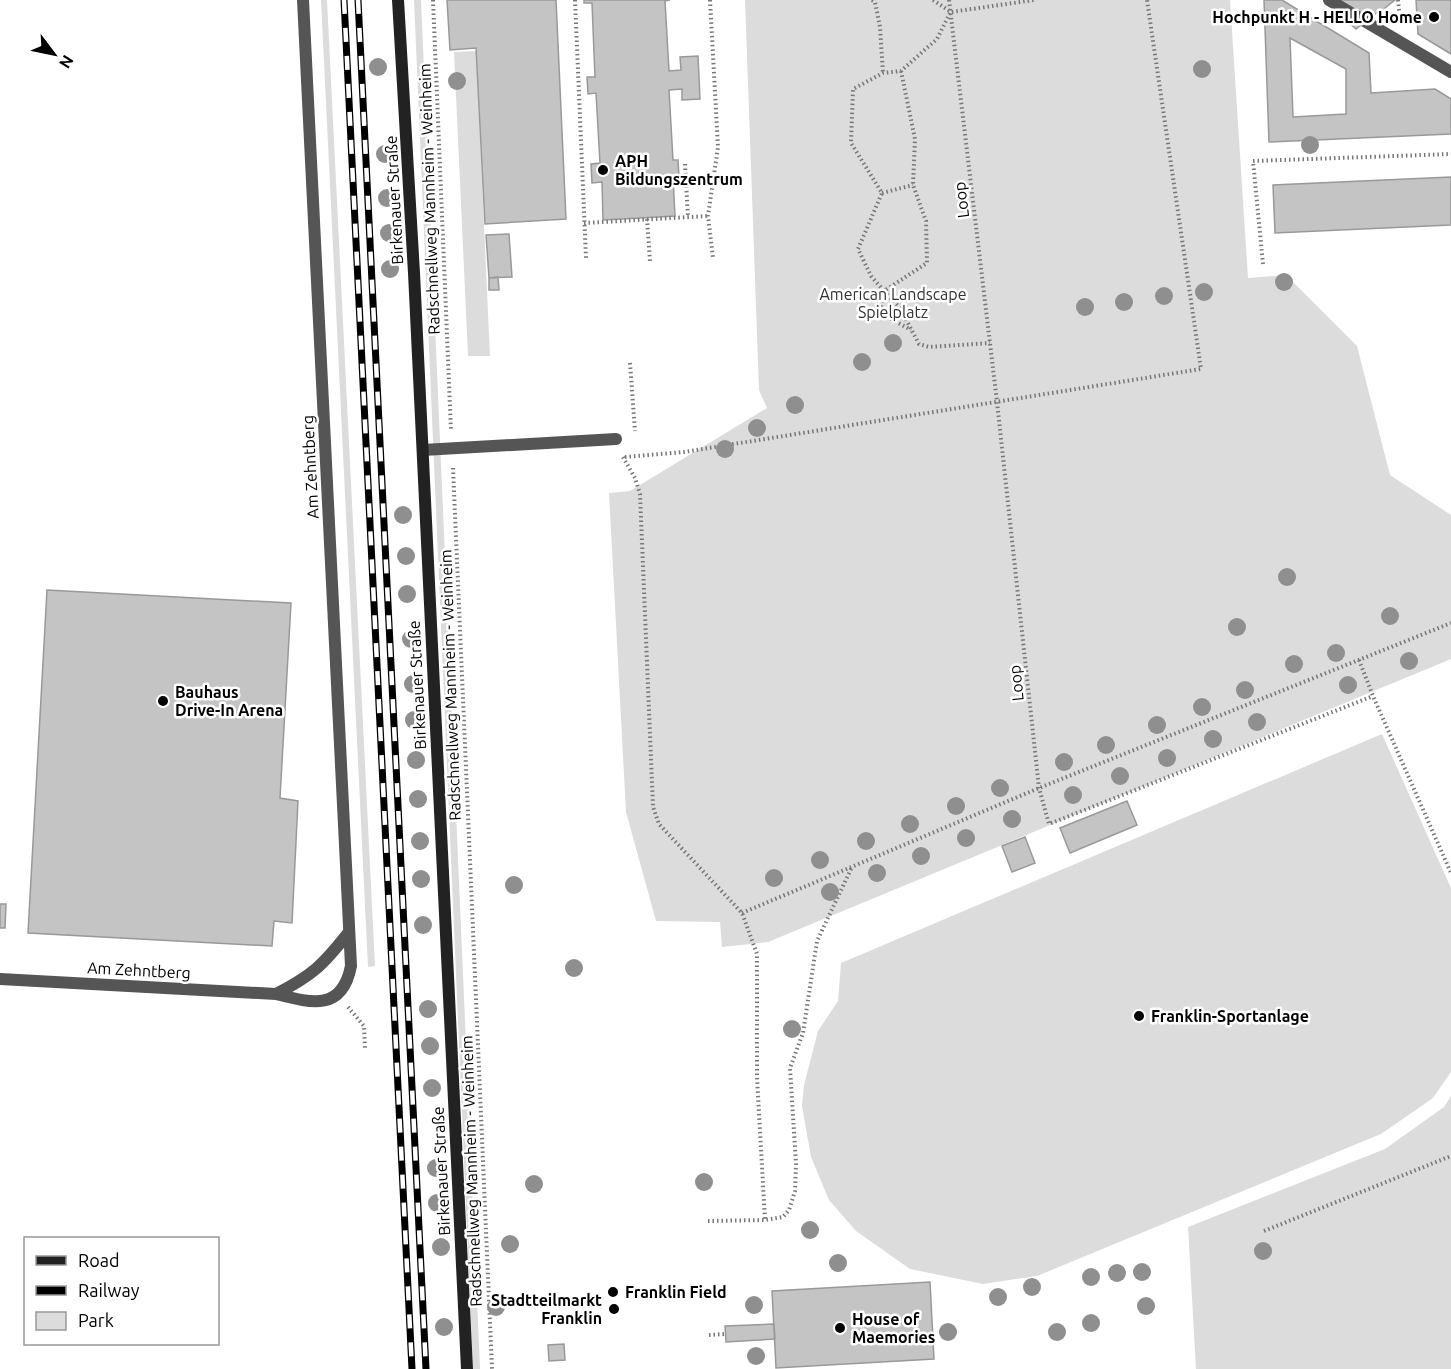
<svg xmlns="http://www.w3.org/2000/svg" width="1451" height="1369" viewBox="0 0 1451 1369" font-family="Ubuntu,sans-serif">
  <rect width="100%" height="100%" fill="#fff"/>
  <path fill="#dcdcdc" d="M321 0H327L375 966 368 967Z
    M414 0H421L480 1369H473Z
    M745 0H1230L1248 278 1286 275 1357 346 1390 475 1451 515V659L768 942 722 947 720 922 656 921 626 812 609 493 630 491 767 408 759 390Z
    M476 51 490 356H468L454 52Z
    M1382 734 1451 888V1072L1433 1098 1381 1134 1037 1276 983 1284 910 1269 856 1231 829 1200 811 1157 802 1106 804 1085 818 1031 838 1001 841 963Z
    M1451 1096V1369H1196L1188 1227 1385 1149 1444 1107Z"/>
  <path fill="#c4c4c4" stroke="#999" stroke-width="1.5" fill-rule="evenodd" d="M447 0H556L566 219 485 224 476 48 450 50Z
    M584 0H670L665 1 669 71 681 70 680 57 698 56 700 99 682 100V89L669 90 673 160H678L679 177H673L675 216 603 220 602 182 592 183 591 164 600 163 596 93 588 94 587 77H595L592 3H584Z
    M1264 0H1282L1369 53 1371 93 1435 89 1451 99V134L1269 142ZM1290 38 1346 69V114L1293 117Z
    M1324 0H1395L1385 8V15L1379 11 1356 29Z
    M1416 0H1451V54L1418 34Z
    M1451 177V225L1275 233 1273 185Z
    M509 234 512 277 489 278 486 235Z
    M498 277 499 290H489V278Z
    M47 590 291 603 280 798 298 801 292 923 274 921 272 946 28 933Z
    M1127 801 1137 825 1070 853 1060 828Z
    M1025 837 1035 863 1012 872 1002 846Z
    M0 904H6L5 928H0Z
    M930 1282 934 1359 776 1368 772 1291Z
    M774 1324 775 1339 726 1342 725 1326Z
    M564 1344 565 1360 549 1361 548 1345Z"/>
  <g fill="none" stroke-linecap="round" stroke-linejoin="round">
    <path stroke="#777" stroke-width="4" stroke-dasharray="1.5 3" stroke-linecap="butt" d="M433 0 451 431
      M575 0 586 258
      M710 0 718 147 708 216 713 258
      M872 0 875 2 880 27 883 73
      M933 0 951 12 1034 0
      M949 0 997 402 1039 788 1049 824 1373 696
      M1398 0 1400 20
      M901 71 915 139 913 185 926 221 927 263 884 291 871 276 858 249 882 193 851 143 853 89 883 73 901 71 937 39 950 13
      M685 164 688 217
      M882 193 913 185
      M647 219 650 261
      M584 223 708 216
      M1263 264 1253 161 1451 154
      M884 291 900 308 919 344 929 347 990 343
      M884 292 881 308 886 316 911 330
      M630 363 635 431
      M623 457 635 478 640 494 653 807 659 824 742 913 757 954V1077L765 1220
      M625 457 684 452 1201 369 1147 0
      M453 468 492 1369
      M1359 660 1373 696 1451 873
      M742 913 1039 788 1451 623
      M348 1007 364 1026 365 1049
      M708 1221 765 1220 783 1217 789 1210 795 1191 796 1164 790 1068 803 1033 817 941 852 867
      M1264 1231 1451 1156
      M709 1335 725 1334"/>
    <path stroke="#555" stroke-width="12" d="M1329 0 1451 72
      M423 450 616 439
      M0 979 276 994C311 1003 342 1012 351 966L303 0
      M276 994C313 975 323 965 349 932"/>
    <path stroke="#222" stroke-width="12" d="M398 0 414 273 467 1369"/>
    <defs>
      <path id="rail" d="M344 0 412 1369
        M358 0 426 1369"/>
    </defs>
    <use href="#rail" stroke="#000" stroke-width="7"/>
    <use href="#rail" stroke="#fff" stroke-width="4.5" stroke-dasharray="14" stroke-linecap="butt"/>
  </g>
  <g fill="#8f8f8f">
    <circle cx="378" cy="67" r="9"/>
    <circle cx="1202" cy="69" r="9"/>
    <circle cx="457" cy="81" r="9"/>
    <circle cx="1310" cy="145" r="9"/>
    <circle cx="385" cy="154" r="9"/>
    <circle cx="387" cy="198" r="9"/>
    <circle cx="389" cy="233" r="9"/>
    <circle cx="390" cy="269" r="9"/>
    <circle cx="1284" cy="282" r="9"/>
    <circle cx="1204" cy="292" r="9"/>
    <circle cx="1164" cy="296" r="9"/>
    <circle cx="1124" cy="302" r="9"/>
    <circle cx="1085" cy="307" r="9"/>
    <circle cx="893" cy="343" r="9"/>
    <circle cx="862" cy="362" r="9"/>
    <circle cx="795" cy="405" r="9"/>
    <circle cx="757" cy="428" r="9"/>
    <circle cx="725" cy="449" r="9"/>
    <circle cx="403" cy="515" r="9"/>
    <circle cx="406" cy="556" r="9"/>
    <circle cx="1287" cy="577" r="9"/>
    <circle cx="407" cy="594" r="9"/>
    <circle cx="1390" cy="616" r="9"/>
    <circle cx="1237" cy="627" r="9"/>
    <circle cx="411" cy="639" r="9"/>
    <circle cx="1336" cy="653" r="9"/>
    <circle cx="1409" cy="661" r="9"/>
    <circle cx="1294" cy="664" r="9"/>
    <circle cx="413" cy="684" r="9"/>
    <circle cx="1348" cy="685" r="9"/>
    <circle cx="1245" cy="690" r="9"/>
    <circle cx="1202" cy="707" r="9"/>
    <circle cx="414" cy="720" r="9"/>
    <circle cx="1257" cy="722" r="9"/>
    <circle cx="1157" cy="725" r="9"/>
    <circle cx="1213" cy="739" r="9"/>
    <circle cx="1106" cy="745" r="9"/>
    <circle cx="1167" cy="758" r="9"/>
    <circle cx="416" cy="760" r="9"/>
    <circle cx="1064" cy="762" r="9"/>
    <circle cx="1120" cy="776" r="9"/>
    <circle cx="1000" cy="788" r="9"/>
    <circle cx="1073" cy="795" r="9"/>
    <circle cx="418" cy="799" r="9"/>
    <circle cx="956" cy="806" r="9"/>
    <circle cx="1012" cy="819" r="9"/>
    <circle cx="910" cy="824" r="9"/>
    <circle cx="966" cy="838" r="9"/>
    <circle cx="420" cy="841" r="9"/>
    <circle cx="866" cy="841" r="9"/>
    <circle cx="921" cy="856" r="9"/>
    <circle cx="820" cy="860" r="9"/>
    <circle cx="877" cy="873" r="9"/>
    <circle cx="774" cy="878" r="9"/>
    <circle cx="421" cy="879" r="9"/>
    <circle cx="514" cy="885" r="9"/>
    <circle cx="830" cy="892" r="9"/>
    <circle cx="423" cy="925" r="9"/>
    <circle cx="574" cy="968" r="9"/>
    <circle cx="428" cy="1009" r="9"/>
    <circle cx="792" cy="1029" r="9"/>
    <circle cx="430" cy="1046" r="9"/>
    <circle cx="432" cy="1088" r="9"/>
    <circle cx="436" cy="1168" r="9"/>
    <circle cx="704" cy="1182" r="9"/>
    <circle cx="534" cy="1184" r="9"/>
    <circle cx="437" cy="1203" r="9"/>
    <circle cx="810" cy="1230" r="9"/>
    <circle cx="510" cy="1244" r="9"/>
    <circle cx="441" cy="1247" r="9"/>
    <circle cx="1263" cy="1251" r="9"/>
    <circle cx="838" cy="1263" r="9"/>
    <circle cx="1142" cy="1272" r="9"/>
    <circle cx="1117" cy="1273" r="9"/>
    <circle cx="1091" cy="1277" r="9"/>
    <circle cx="1032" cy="1287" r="9"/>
    <circle cx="998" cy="1297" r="9"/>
    <circle cx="754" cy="1305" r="9"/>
    <circle cx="1146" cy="1306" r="9"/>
    <circle cx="496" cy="1307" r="9"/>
    <circle cx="1091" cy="1323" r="9"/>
    <circle cx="444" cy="1327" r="9"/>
    <circle cx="948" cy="1332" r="9"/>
    <circle cx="1057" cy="1332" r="9"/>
    <circle cx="756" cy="1356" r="9"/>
  </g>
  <g fill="#000" stroke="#fff" stroke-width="2">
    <circle cx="1434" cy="17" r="6"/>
    <circle cx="603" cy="170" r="6"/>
    <circle cx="163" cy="701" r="6"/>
    <circle cx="1139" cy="1016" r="6"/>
    <circle cx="613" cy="1292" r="6"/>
    <circle cx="614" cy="1309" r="6"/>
    <circle cx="840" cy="1328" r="6"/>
  </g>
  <g text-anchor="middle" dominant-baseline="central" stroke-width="5" stroke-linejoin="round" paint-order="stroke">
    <g font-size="16" font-weight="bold" fill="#000" stroke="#fff" text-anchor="start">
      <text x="1422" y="17" text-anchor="end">Hochpunkt H - HELLO Home</text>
      <text x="615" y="161">APH<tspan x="615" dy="18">Bildungszentrum</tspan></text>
      <text x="175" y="692">Bauhaus<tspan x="175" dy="18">Drive-In Arena</tspan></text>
      <text x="1151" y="1016">Franklin-Sportanlage</text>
      <text x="625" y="1292">Franklin Field</text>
      <text x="602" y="1300" text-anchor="end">Stadtteilmarkt<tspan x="602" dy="18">Franklin</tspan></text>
      <text x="852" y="1319">House of<tspan x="852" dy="18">Maemories</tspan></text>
    </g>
    <g font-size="16" fill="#000" stroke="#fff">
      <text transform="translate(429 199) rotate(-92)">Radschnellweg Mannheim - Weinheim</text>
      <text transform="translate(394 200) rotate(-93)">Birkenauer Straße</text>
      <text transform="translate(961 200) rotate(-97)">Loop</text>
      <text transform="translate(310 467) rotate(-93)">Am Zehntberg</text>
      <text transform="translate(1016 683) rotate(-96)">Loop</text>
      <text transform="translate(417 685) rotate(-93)">Birkenauer Straße</text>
      <text transform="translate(450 685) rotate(-92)">Radschnellweg Mannheim - Weinheim</text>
      <text transform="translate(139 970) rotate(3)">Am Zehntberg</text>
      <text transform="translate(441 1171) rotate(-93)">Birkenauer Straße</text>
      <text transform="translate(471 1171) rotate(-92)">Radschnellweg Mannheim - Weinheim</text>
    </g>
    <g font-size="16" fill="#333" stroke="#fff">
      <text x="893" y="294">American Landscape<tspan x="893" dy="18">Spielplatz</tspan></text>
    </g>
  </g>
  <rect x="24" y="1237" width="195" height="108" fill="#ffffff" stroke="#999999" stroke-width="1.5"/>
  <rect x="36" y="1256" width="30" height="9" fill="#222222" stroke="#999999" stroke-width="1.5"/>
  <text x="78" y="1267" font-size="18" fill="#000000">Road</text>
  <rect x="36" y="1286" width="30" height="9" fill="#000000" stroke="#999999" stroke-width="1.5"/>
  <text x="78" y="1297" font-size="18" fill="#000000">Railway</text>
  <rect x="36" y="1312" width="30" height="18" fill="#dcdcdc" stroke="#999999" stroke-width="1.5"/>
  <text x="78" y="1327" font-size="18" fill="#000000">Park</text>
  <g transform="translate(54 54) rotate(122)" stroke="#ffffff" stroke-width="4.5" paint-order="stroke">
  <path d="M0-4.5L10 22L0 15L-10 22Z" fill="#000000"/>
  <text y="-9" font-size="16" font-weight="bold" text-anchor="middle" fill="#000000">N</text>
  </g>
</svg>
